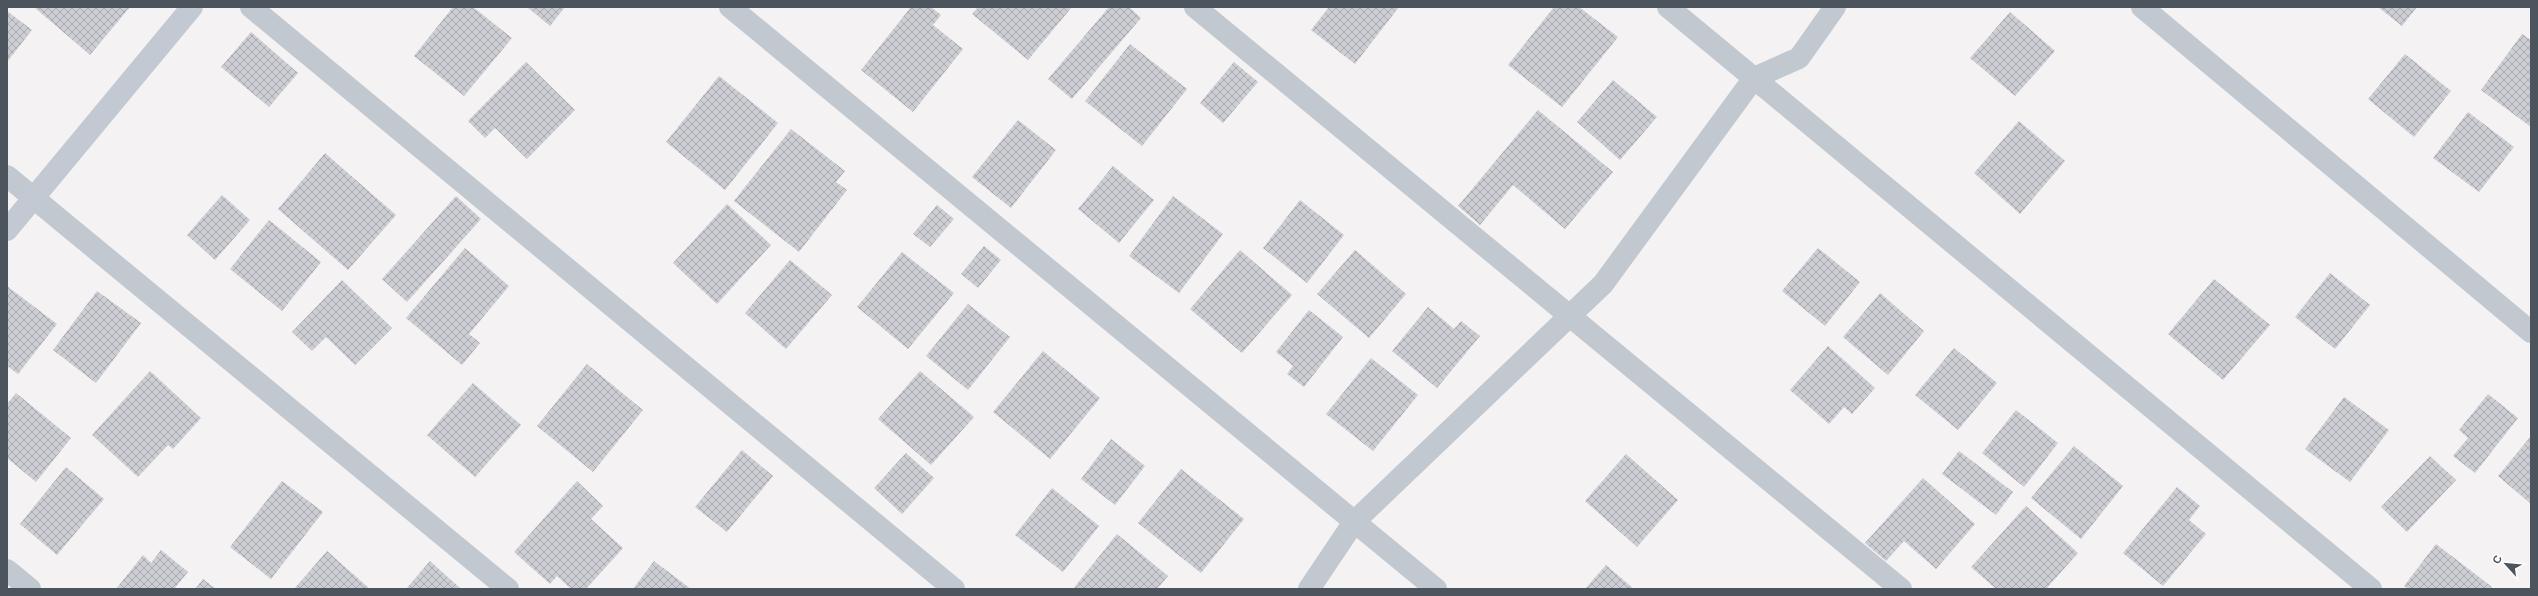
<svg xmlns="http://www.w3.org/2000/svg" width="2538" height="596" viewBox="0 0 2538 596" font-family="Helvetica,sans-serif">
  <defs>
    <pattern id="building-cross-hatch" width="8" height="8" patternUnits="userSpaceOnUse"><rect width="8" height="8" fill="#cdced4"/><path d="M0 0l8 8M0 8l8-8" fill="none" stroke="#a9aaaf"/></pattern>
  </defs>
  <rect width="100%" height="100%" fill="#f4f2f2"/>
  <path fill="url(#building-cross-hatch)" d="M34 7H130L90 55Z
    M453 7H473L512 38 464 96 414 56Z
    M527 7H565L550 26Z
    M911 7H931L941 15 933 25 963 49 913 112 861 70Z
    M978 7H1072L1028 60 972 14Z
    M1109 7H1129L1141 18 1072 99 1048 79Z
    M1329 7H1399L1355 64 1311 30Z
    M1554 7H1579L1618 37 1562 107 1508 65Z
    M2378 7H2417L2402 26Z
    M7 11 32 30 7 62Z
    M2010 12 2055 51 2015 96 1970 58Z
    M251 32 298 73 269 107 221 67Z
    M2522 34 2531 40V127L2481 90Z
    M1130 44 1187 89 1142 146 1085 101Z
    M2405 54 2451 91 2414 137 2368 99Z
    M526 62 575 110 527 159 495 128 485 138 468 121Z
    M1234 62 1258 82 1223 123 1200 103Z
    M719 76 778 123 725 190 666 142Z
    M1613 80 1657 117 1620 160 1577 122Z
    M1538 110 1613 172 1565 229 1513 185 1480 225 1458 206Z
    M2468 112 2514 147 2479 192 2433 158Z
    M1018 120 1056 150 1011 208 972 177Z
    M2019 121 2065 161 2020 214 1974 173Z
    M791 129 845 171 836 182 847 190 799 252 734 201Z
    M325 153 396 215 348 270 278 209Z
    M1113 166 1154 200 1119 243 1078 209Z
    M222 195 250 220 215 260 187 235Z
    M456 196 481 219 407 302 382 279Z
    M1173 196 1223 234 1179 293 1129 256Z
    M1300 200 1344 235 1307 283 1263 248Z
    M727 204 771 245 717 304 673 263Z
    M937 205 954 219 930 247 913 234Z
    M269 220 321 262 282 311 230 269Z
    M984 246 1001 260 978 288 961 274Z
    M465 248 509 286 469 334 480 343 462 365 406 318Z
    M1818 248 1860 282 1825 326 1782 291Z
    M1240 250 1292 295 1242 353 1190 309Z
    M1355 250 1406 294 1369 338 1317 294Z
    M902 252 954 293 908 349 857 307Z
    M790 260 832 295 786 349 745 313Z
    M2330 273 2370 305 2335 349 2295 317Z
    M2214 279 2270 325 2223 380 2168 334Z
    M342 280 392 328 355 365 326 337 312 351 292 332Z
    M7 286 57 324 18 374 7 366Z
    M97 291 141 323 96 383 53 350Z
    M1880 293 1924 331 1888 375 1843 337Z
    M968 304 1010 337 968 390 926 356Z
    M1428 307 1454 329 1461 321 1480 336 1437 388 1392 351Z
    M1309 310 1343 337 1304 387 1287 374 1293 366 1276 352Z
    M1828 346 1875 388 1852 414 1844 407 1829 424 1790 390Z
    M1954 348 1997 383 1958 430 1915 395Z
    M1043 351 1100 398 1050 459 993 412Z
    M1371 358 1418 395 1373 451 1326 414Z
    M587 364 643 410 593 472 537 426Z
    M150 371 201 418 173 449 168 445 138 477 92 435Z
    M920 371 974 417 931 465 878 419Z
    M473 383 521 425 475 477 427 435Z
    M16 393 71 438 36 482 7 458V404Z
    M2488 394 2518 418 2475 473 2453 456 2468 438 2459 430Z
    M2344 397 2389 430 2350 482 2305 449Z
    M2016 410 2058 443 2024 487 1982 453Z
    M2531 436V504L2498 476Z
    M1111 439 1145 466 1115 505 1081 479Z
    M2074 446 2123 486 2081 539 2031 498Z
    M742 450 773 476 727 532 695 507Z
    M1959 451 2013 492 1996 515 1942 474Z
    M906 453 934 478 902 514 874 488Z
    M1626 454 1678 500 1637 547 1585 501Z
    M2430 456 2456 480 2407 532 2381 507Z
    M66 467 104 499 57 555 20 524Z
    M1181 469 1244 519 1201 573 1138 523Z
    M1923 478 1975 524 1936 569 1904 541 1886 561 1865 543Z
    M282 481 323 512 271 579 230 547Z
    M577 481 603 506 591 519 623 548 586 589H571L557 576 550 584 514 552Z
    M2177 487 2200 506 2189 520 2206 534 2163 586 2123 553Z
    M1052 488 1099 526 1063 572 1015 535Z
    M2026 506 2078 553 2046 589H1996L1971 567Z
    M1117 534 1168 576 1157 589H1073Z
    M2436 544 2492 587 2490 589H2408L2404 586Z
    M161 550 188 572 174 589H116L143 555 151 563Z
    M327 551 370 589H294Z
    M430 561 461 589H406Z
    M654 561 691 589H633Z
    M1606 565 1634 589H1585Z
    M203 579 216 589H195Z"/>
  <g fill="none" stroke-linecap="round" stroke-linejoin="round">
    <path stroke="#c2c8cf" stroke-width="22" d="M251 7 954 589
      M730 7 1436 589
      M1195 7 1901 589
      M1668 7 2371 589
      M2142 7 2531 332
      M7 176 508 589
      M7 570 30 589
      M1309 589 1354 522 1603 284 1754 78 1799 58 1835 7"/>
    <path stroke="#c3c9d3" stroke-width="22" d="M7 230 192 7"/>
  </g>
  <rect width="2538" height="596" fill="none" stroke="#4c545d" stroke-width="16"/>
  <g transform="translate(2506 564) rotate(297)" stroke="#ffffff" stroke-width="3" paint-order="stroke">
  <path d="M0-3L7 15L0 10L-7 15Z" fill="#4c545d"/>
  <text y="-6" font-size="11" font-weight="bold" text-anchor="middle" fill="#4c545d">С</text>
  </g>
</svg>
